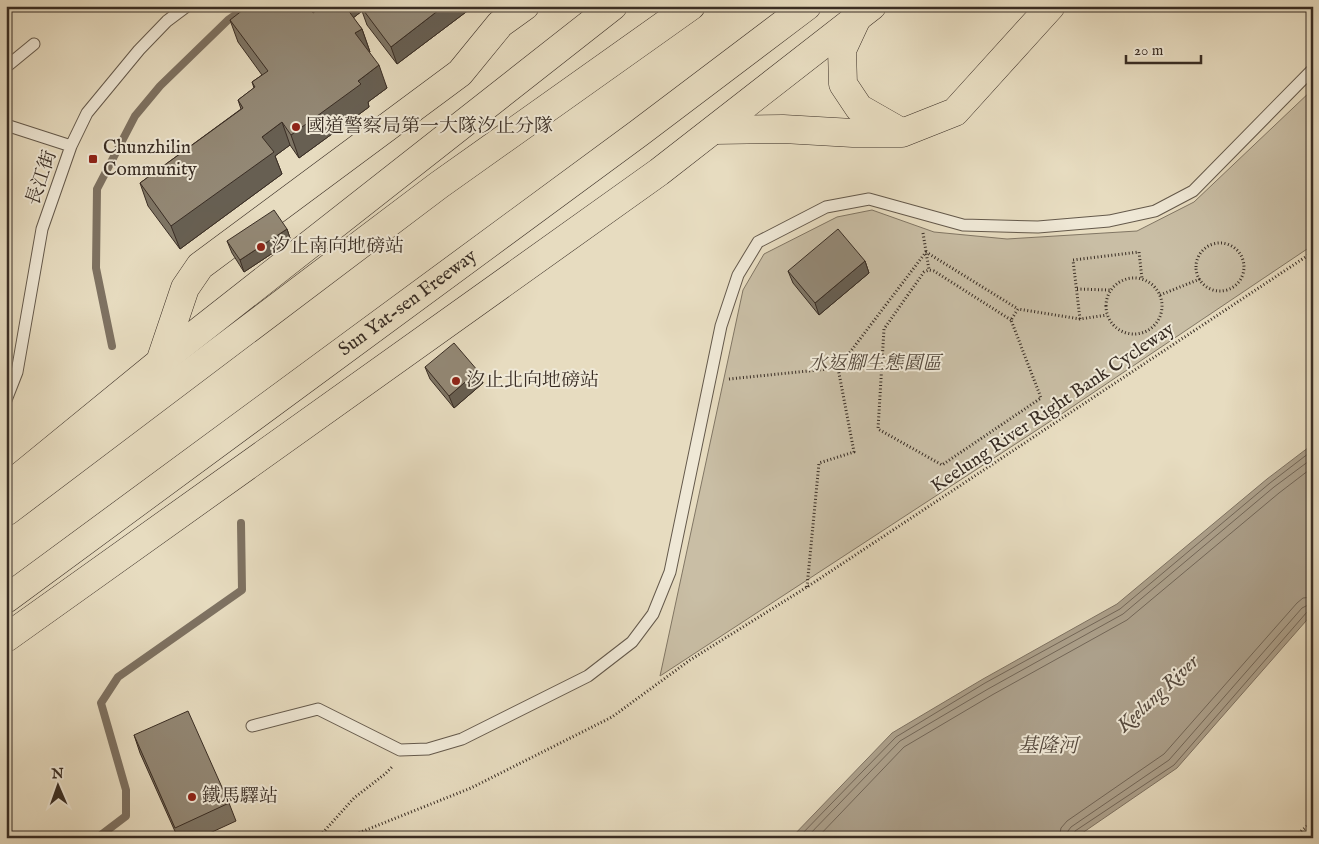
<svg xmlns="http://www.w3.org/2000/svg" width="1319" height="844" viewBox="0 0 1319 844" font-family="'IM FELL English','Noto Serif TC',serif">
  <rect width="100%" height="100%" fill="#e7dcc0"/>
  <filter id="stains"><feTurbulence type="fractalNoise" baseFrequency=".004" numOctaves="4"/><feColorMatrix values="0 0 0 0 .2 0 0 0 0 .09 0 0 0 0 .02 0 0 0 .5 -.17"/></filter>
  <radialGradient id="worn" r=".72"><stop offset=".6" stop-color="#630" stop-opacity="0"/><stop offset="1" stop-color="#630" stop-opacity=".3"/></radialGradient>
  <path fill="#c9bea5" stroke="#817664" d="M1313 89V245L1066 411 660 676 743 290 764 254 837 217 872 210 934 232 1007 239 1137 231 1194 202Z"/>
  <path fill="#aca08b" stroke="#7e7262" d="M1313 444V613L1177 768 1075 838H791L892 733 983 679 1117 604 1267 479Z"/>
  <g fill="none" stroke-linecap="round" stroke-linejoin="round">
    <path stroke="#726658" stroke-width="1" d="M798 838 896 737 985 683 1120 609 1270 483 1313 450
      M806 838 900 741 988 689 1123 614 1274 487 1313 458
      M817 838 904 747 992 695 1127 620 1279 493 1313 467
      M1059 838 1061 828 1067 821 1164 754 1297 603 1303 598 1313 597
      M1067 838 1068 831 1071 827 1169 760 1302 608 1308 605 1313 604
      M1073 838 1075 831 1174 765 1307 612 1313 610"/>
    <path stroke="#7e7262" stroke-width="8" d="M112 346 96 268 97 189 135 116 160 86 228 20 248 6
      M100 838 101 835 126 816V790L101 703 118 677 242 590 241 523"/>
    <defs>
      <path id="service" d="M6 67 34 44
        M6 125 71 146
        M6 400 17 372 42 229 71 146 87 113 139 50 167 21 187 6
        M252 726 318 709 400 750 428 749 462 739 588 676 632 642 653 614 670 572 721 326 738 275 758 242 826 207 869 199 963 225 1038 227 1109 221 1155 211 1193 191 1313 69"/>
      <g id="motorway">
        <path d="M856 20 842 50 843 84 859 108 901 132"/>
        <path d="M714 130 783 129 853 133H902L955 112 1051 6"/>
        <path d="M160 362 613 6"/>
        <path d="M6 488 160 362 185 288 200 266 460 73 500 24 525 6"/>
        <path d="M6 512 439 185 691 6"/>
        <path id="s1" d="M6 599 639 133 807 6"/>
        <path d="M6 638 659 172 872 6"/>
      </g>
    </defs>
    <use href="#service" stroke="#64594b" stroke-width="13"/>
    <use href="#motorway" stroke="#392d24" stroke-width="29"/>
    <path stroke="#392d24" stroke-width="3" stroke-dasharray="1 2.5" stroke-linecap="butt" d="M923 233 929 270
      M1196 267a24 24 0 1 1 48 0a24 24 0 1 1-48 0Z
      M1106 306a28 28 0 1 1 56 0a28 28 0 1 1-56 0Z
      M1077 289 1110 290
      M1160 295 1200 279
      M1080 319 1073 260 1139 252 1142 279
      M1011 320 934 271 929 270 924 272 884 329 878 429 942 465 1041 398 1011 320 1018 309 1080 319 1107 315
      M729 379 838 368
      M807 587 819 463 854 452 838 368 926 252 1018 309
      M318 838 354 798 385 774 393 766
      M346 838 471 788 612 717 690 660 807 587 1313 252
      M1293 838 1313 821"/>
    <use href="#service" stroke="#efe8d6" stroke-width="11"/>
    <use href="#motorway" stroke="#e7dcc0" stroke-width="28"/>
  </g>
  <path fill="#7e7565" stroke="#392d24" d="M315 6H474L397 64 367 25 362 11 353 18 362 29 370 52H369L387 88 368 102 369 107 299 158 290 145 275 156 282 174 180 249 148 206 140 183 241 109 238 100 254 88 252 82 262 75 238 42 230 20 313 13 316 10Z
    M287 229 291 241 244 272 232 253 227 241Z
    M865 261 869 273 819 315 793 283 788 271Z
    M425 367 478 371 483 383 454 408 430 379Z
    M134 735 229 803 236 821 199 838H178L140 753Z"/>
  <path fill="#675f52" stroke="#392d24" d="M342 6H369L361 7 362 11 348 22Z
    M444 6H474L397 64 391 47Z
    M362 29 370 52 364 56 355 33Z
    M379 65 387 88 368 102 369 107 299 158 291 135 358 81Z
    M282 122 290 145 275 156 282 174 180 249 171 226 262 137Z
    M287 229 291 241 244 272 240 260Z
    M865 261 869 273 819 315 815 303Z
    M478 371 483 383 454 408 449 396Z"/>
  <path fill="#938875" stroke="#392d24" d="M248 6H308L313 13 320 8 318 6H345L362 29 355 33 379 65 358 81 361 84 291 135 282 122 262 137 274 152 171 226 140 183 243 108 238 100 255 87 252 82 268 71 230 20Z
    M362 6H444L391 47 361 7Z
    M274 210 287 229 240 260 227 241Z
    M838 229 865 261 815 303 788 271Z
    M454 343 478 371 449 396 425 367Z
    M188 711 229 803 175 828 134 735Z"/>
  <g fill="#8f2418" stroke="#efe8d6" stroke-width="2">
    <circle cx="296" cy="127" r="5"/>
    <rect x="88" y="154" width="10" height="10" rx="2.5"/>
    <circle cx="261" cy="247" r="5"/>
    <circle cx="456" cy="381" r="5"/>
    <circle cx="192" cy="797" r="5"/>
  </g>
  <g text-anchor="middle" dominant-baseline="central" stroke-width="4" stroke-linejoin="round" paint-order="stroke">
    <g font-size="19" fill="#392d24" stroke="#efe8d6" text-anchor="start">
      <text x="306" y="127">國道警察局第一大隊汐止分隊</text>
      <text x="103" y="148">Chunzhilin<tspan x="103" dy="22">Community</tspan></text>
      <text x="271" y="247">汐止南向地磅站</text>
      <text x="466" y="381">汐止北向地磅站</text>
      <text x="202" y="797">鐵馬驛站</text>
    </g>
    <g font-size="19" fill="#392d24" stroke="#efe8d6">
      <text transform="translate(42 178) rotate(-71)">長江街</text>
      <text stroke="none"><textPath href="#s1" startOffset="499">Sun Yat-sen Freeway</textPath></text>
      <text transform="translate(1053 408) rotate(-34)">Keelung River Right Bank Cycleway</text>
    </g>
    <g font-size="19" font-style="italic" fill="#564a3e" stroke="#efe8d6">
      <text x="875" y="364">水返腳生態園區</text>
    </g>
    <g font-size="20" font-style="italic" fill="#564a3e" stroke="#efe8d6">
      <text transform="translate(1158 694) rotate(-43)">Keelung River</text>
      <text x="1048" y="746">基隆河</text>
    </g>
  </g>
  <rect width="1319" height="844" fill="none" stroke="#e7dcc0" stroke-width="25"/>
  <rect x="8" y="8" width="1304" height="829" fill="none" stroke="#392d24" stroke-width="2.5"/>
  <rect x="12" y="12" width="1294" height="819" fill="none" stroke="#392d24"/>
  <g transform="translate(58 786) rotate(358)" stroke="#efe8d6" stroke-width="4" paint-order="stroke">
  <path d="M0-4L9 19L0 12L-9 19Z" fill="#392d24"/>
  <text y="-8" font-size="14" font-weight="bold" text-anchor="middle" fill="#392d24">N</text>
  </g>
  <path d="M1126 55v8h75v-8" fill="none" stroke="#392d24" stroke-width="2.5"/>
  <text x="1134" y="55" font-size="15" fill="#392d24" stroke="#efe8d6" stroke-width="4" paint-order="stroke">20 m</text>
  <rect width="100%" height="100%" filter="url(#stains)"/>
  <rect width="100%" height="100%" fill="url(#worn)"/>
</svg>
